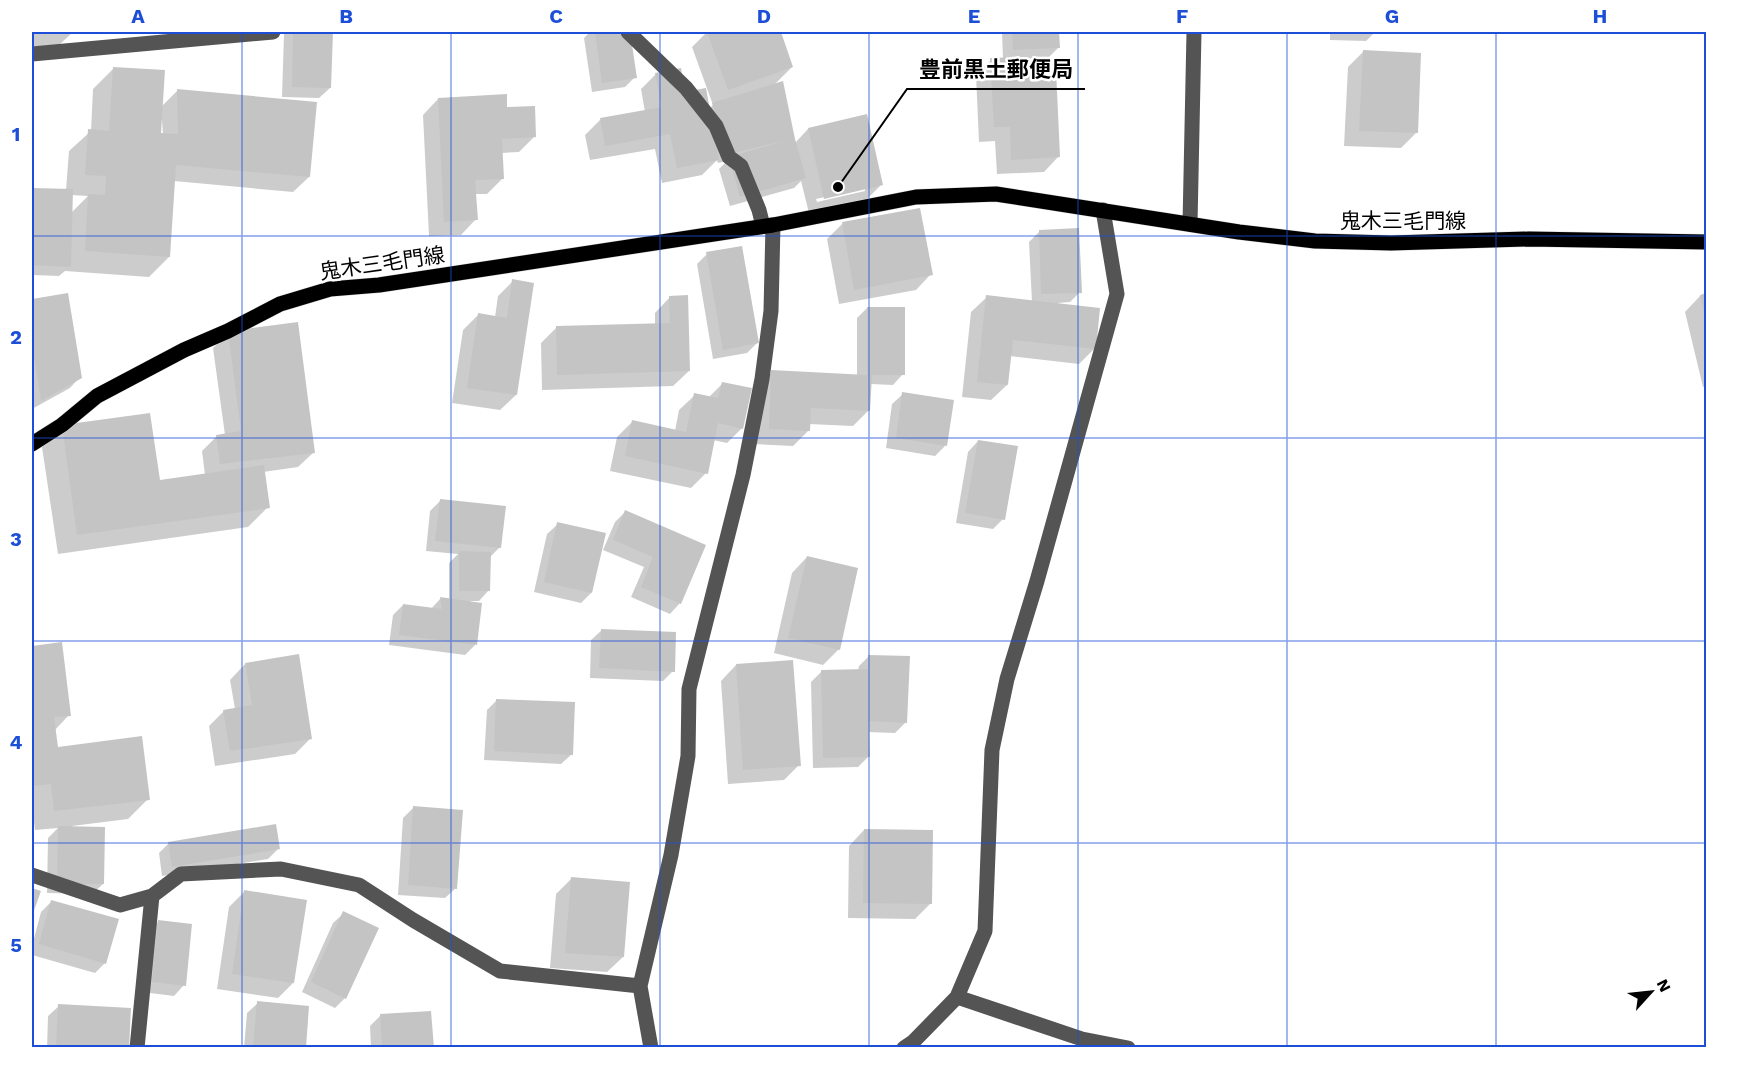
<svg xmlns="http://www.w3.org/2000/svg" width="1738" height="1079" viewBox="0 0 1738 1079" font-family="'Work Sans','Noto Sans JP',sans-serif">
  <rect width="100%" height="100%" fill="#fff"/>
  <path fill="#0003" fill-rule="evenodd" d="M32 32H73L58 46H32Z
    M287 32H332L330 88 319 98 282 97 284 34Z
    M590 32H628L635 77 625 87 592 92 584 38Z
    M707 32H779L792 67 773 86 795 143 808 129 866 116 881 185 866 200 809 213 801 181 794 188 730 206 719 169 727 161 718 163 717 160 702 175 662 183 655 149 590 160 585 135 600 120 645 112 641 89 656 74 708 110 713 105 692 47ZM865 188V191L817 202 816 199Z
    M1002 32H1057L1058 48 1048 58 1015 59 1016 72 1059 156 1044 172 997 174 995 141 979 142 976 75 991 60 1003 59Z
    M1330 32H1375L1366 41 1330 40Z
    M1364 51 1416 133 1401 148 1344 146 1348 67Z
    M113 69 161 107 177 91 309 177 293 192 174 181 169 257 149 277 65 271 59 276 32 275V190H66L69 151 91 131 93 89ZM160 120H162L163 135 159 134ZM71 195 88 196 71 213Z
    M438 99 506 108 535 136 519 152 501 153 503 178 487 194H475L476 219 461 235 429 236 423 115Z
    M842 224 931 274 916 290 839 304 827 239Z
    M1040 231 1080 292 1070 302 1058 303V305L1094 349 1079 364 1010 356 1007 385 991 400 962 397 971 312 987 297 1032 302 1029 242Z
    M707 254 757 343 747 353 713 359 697 264Z
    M513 281 516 395 500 410 452 403 463 330 478 315 495 317 498 296Z
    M67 294 80 377 70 388 32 409V300Z
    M1706 295V386L1703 387 1685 312 1700 296Z
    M670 297 689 371 673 386 542 390 541 343 556 328 655 325V313Z
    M867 308 903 374 893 385 870 384 869 410 853 426 808 424V431L793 446 754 444 757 387 772 372 857 376V318Z
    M229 333 314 452 298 467 263 472 268 507 248 527 58 554 42 447 62 427 159 482 205 475 202 451 217 436 225 435 213 348Z
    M722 384 742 428 727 443 713 440 706 473 691 488 610 471 617 437 632 422 675 431 679 410 695 395 708 398Z
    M903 394 945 446 935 456 886 448 892 404Z
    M978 441 1003 519 993 529 956 523 968 452Z
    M440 501 500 547 489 558V590L479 601H470L475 645 465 655 389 645 393 615 403 605 431 609 440 599 449 600V563L458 554 426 551 430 511Z
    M625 512 704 546 680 603 670 614 631 597 644 567 603 550 615 522Z
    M558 524 591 593 581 603 534 592 547 534Z
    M807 557 839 649 823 665 774 653 792 573Z
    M602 630 673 671 663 681 590 678 591 640Z
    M61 644 69 715 55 730 57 748 148 799 128 819 72 826 103 884 92 894 47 893 48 838 58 828 35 830 32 806V648Z
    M869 656 906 722 895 733 867 732 868 757 858 767 813 768 811 682 821 672 858 671 859 666Z
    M245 664 311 738 295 754 215 766 209 726 224 711 235 709 230 680Z
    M736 665 799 765 784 780 728 784 721 681Z
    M497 700 572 754 561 764 484 760 487 710Z
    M414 807 456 888 445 898 398 895 403 818Z
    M864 830 930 904 915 919 848 918 849 846Z
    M169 843 278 849 268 859 162 876 159 853Z
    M571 879 623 957 607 972 550 968 556 894Z
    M244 892 293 983 278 998 217 989 229 907Z
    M52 901 105 963 95 973 32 955V946L41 912Z
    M344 913 345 998 335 1008 302 992 333 923Z
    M158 922 184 985 174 996 142 992 148 932Z
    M258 1003 304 1048H244L247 1013Z
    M59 1006 127 1048H47L48 1016Z
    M380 1016 432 1048H371L370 1026Z"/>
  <path fill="#c4c4c4" d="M293 32H333L331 88 292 87Z
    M595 32H630L637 78 602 83Z
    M707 32H781L793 67 728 90Z
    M1012 32H1059L1060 48 1013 50Z
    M1363 50 1421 53 1418 133 1359 131Z
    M1017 57 1018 71 1056 69 1060 157 1011 160 1010 127H994L990 58Z
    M113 67 165 70 161 133 178 134 177 89 317 102 310 177 176 165 170 257 85 251 88 194 105 195 106 176 85 175 88 129 109 131Z
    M681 68 685 92 706 88 719 160 677 168 670 134 605 146 600 118 662 107 655 73Z
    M783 81 795 139 806 178 740 197 729 157 784 141 728 154 712 103Z
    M507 94V107L535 106 536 137 502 139 504 179 475 180 478 220 444 222 438 98Z
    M867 114 883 185 824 199 808 128Z
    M32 188 73 189 71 267 32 265Z
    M920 208 933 275 854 290 842 222Z
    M1079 228 1082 293 1041 294 1039 230Z
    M742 246 759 343 723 350 706 252Z
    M512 279 534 283 517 395 467 388 478 313 507 318Z
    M68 293 82 378 41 401 32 343V299Z
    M1706 293V320L1700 295Z
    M688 295 690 371 557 375 556 326 670 323 669 296Z
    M986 295 1100 308 1096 349 1013 340 1008 385 977 382Z
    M867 307H905V375H872L870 411 811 408 810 431 769 429 771 370 867 375Z
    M298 322 315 453 220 464 216 435 241 431 228 331Z
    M722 382 752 388 743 429 718 423 708 474 625 456 632 420 686 432 694 393 718 398Z
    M902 392 954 400 947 446 896 438Z
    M150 413 160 480 264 465 270 508 77 535 62 425Z
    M978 440 1018 446 1005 520 965 513Z
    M440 499 506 506 501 548 435 541Z
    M625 510 706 545 681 604 641 587 653 557 613 540Z
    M557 522 606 533 592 593 544 582Z
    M459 551 491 552 490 591H459Z
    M807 556 858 568 840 650 788 638Z
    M440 597 482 603 477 645 399 635 403 604 442 609Z
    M601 629 676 632 675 672 599 668Z
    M62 642 71 716 54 717 58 747 142 736 150 800 54 811 51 784 32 786V646Z
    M299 654 312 739 230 751 223 710 252 705 245 663Z
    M868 655 910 656 907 723 869 721 870 757 823 758 821 670 868 669Z
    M793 660 801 766 743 770 736 664Z
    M496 699 575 702 573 755 494 751Z
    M413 806 463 810 457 889 408 885Z
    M276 824 280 849 172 867 168 842Z
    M58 826 105 827 104 884H57Z
    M864 829 933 830 932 904 863 903Z
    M571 877 630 882 624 957 565 953Z
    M32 888 41 891 32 916Z
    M244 890 307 900 294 983 232 974Z
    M51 900 119 919 106 964 39 944Z
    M343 911 379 928 346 999 311 982Z
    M158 920 192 924 186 986 152 982Z
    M257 1001 309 1006 306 1048H253Z
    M58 1004 131 1008 129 1048H56Z
    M431 1011 434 1048H382L380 1014Z"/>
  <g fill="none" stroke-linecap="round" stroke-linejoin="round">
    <defs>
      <path id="major" d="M32 444 62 425 97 396 184 350 228 331 280 304 330 289 379 285 773 225 916 197 996 194 1239 232 1315 241 1391 243 1529 239 1706 242"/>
    </defs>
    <use href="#major" stroke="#dbdbdb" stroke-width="16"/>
    <path stroke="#545454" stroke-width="15" d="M628 32 686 88 716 126 729 157 741 166 759 210 763 226
      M32 54 273 32
      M1190 224 1194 32
      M32 875 120 905 152 896 181 874 281 869 359 885 413 920 500 971 640 986
      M957 997 1082 1039 1128 1048
      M137 1048 152 896
      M651 1048 640 986 671 855 688 756 689 689 743 475 762 379 771 311 773 225
      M904 1048 913 1042 957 997 985 931 992 750 1007 679 1037 581 1117 294 1103 210"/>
    <use href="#major" stroke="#000" stroke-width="15"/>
  </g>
  <path fill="none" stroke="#1d4ed8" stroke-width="1.5" stroke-opacity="0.55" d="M242 32V1048M451 32V1048M660 32V1048M869 32V1048M1078 32V1048M1287 32V1048M1496 32V1048M32 236H1706M32 438H1706M32 641H1706M32 843H1706"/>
  <g text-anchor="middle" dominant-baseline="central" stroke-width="5" stroke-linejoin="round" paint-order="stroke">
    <g font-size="21" fill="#000" stroke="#fff">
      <text x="1403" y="220">鬼木三毛門線</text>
      <text transform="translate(382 263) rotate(-8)">鬼木三毛門線</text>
    </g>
  </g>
  <path fill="none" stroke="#000" stroke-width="2" d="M838 187L907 89H1085"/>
  <circle fill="#000" stroke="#fff" stroke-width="2" cx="838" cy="187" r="6"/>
  <g font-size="22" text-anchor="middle" font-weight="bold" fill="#000" stroke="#fff" stroke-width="5" stroke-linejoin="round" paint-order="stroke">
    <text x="996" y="77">豊前黒土郵便局</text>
  </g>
  <rect width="1738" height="1079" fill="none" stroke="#ffffff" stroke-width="66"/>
  <g transform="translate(1651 992) rotate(63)" stroke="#ffffff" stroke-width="4.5" paint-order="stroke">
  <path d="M0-4.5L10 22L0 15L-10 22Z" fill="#000000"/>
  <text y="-9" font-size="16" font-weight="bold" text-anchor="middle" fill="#000000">N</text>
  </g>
  <rect x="33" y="33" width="1672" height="1013" fill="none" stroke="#1d4ed8" stroke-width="2"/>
  <g font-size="20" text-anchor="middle" font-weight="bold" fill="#1d4ed8">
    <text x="138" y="23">A</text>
    <text x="346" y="23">B</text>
    <text x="556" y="23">C</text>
    <text x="764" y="23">D</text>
    <text x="974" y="23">E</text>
    <text x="1182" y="23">F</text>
    <text x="1392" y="23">G</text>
    <text x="1600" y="23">H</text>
    <text x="16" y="141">1</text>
    <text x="16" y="344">2</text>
    <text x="16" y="546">3</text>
    <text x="16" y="749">4</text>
    <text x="16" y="952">5</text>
  </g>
</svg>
